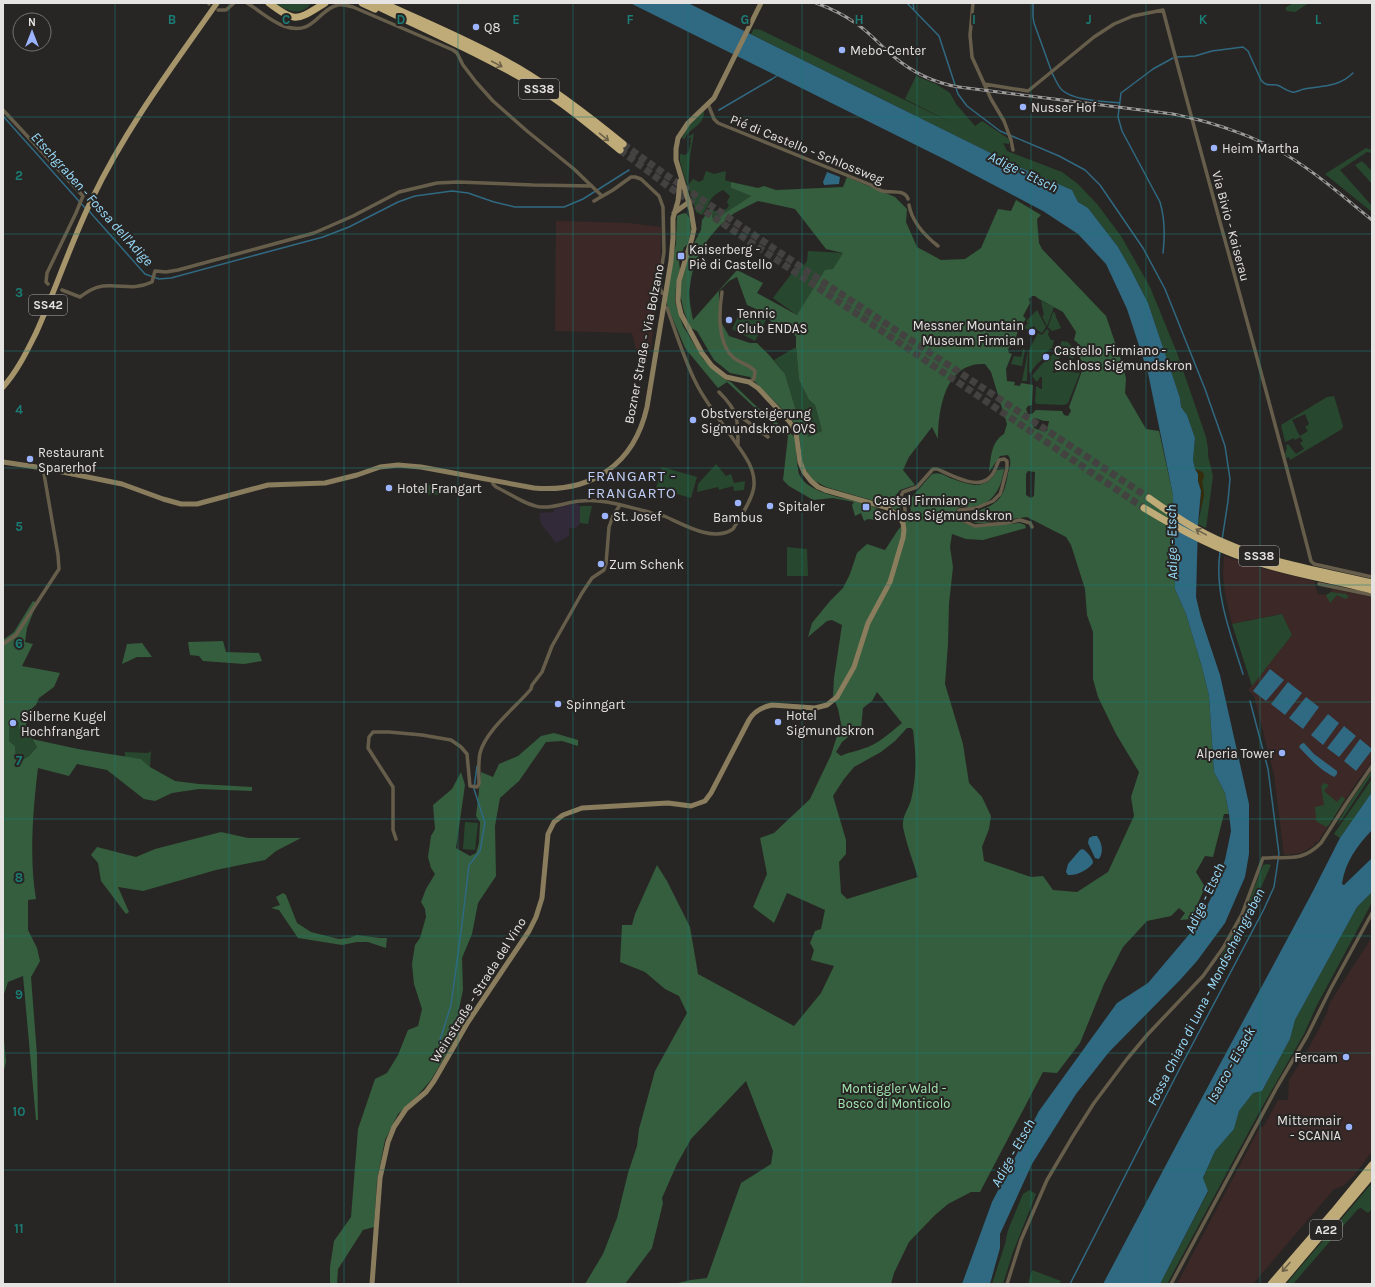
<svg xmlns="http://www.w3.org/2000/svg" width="1375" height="1287" viewBox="0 0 1375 1287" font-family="Karla,sans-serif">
  <rect width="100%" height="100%" fill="#282624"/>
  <path fill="#3c2826" d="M556 221 629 223 661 227V249L660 265 656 276 657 295 651 349H636L632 333 555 331Z
    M1224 556 1253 566 1314 581 1318 594 1327 595 1333 589 1372 597V762L1359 779 1319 840V842H1314L1315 845 1301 853 1284 855 1274 775 1254 696 1248 690 1292 635 1281 614 1232 624 1225 594 1223 573Z
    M1372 937V1151L1355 1175 1343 1186 1334 1189 1253 1284H1177L1260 1127 1264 1126 1278 1100H1288L1289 1080 1305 1055 1319 1029 1327 1013 1329 1004Z"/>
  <path fill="#322a39" d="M576 503 580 506V523L576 528H569V536L556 543 542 525 540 520V513L554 512V509Z"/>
  <path fill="#27482e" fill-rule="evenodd" d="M275 3H311C302 17 286 11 275 3Z
    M1293 3H1309L1295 12 1287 11 1285 8Z
    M754 29 761 30 954 124 905 99 916 76 936 84 950 93 956 104 975 126 982 121 1009 139V144L1003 143 1007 151 1062 172 1078 184 1097 204 1121 236 1150 287 1177 353 1206 437 1208 449V456L1213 476 1206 528 1198 524 1204 495 1202 482 1204 475 1202 472 1195 469 1193 460 1195 438 1187 415 1181 407 1180 398 1148 303 1130 268 1118 247 1088 208 1078 202 1072 190 1019 167 751 34Z
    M704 111C705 126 688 128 685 139L682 138 688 126Z
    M694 133 690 156 688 182 687 185 680 162V154L686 155 687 153H688L691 142H690L691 138 688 137Z
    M1366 148 1372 150V153L1367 152 1340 170 1372 206V212L1325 174Z
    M1362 161 1372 171V184L1355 165Z
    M706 171 714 174 726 171 725 180 731 182V188L751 196 714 220 712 217 713 211 727 209 729 205 727 202 730 196 723 190C708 197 711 203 702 215L696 212 688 185 693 179 699 182 703 180Z
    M808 251 843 253 826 284 797 315 773 298 798 265H804L807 261Z
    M1041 301 1054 307 1047 326 1042 316 1044 315Z
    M742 308 766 320 755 341 732 329Z
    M1037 310 1046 327 1042 333 1038 331 1034 326 1029 330 1024 328 1028 323 1026 321Z
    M1053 312 1055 313 1056 317 1061 328 1052 331 1048 327Z
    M1047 329 1049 331 1048 335 1051 340H1054L1052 348 1046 352V356L1037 364 1030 373H1029V350L1038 333 1042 335Z
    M1062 341 1068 342 1072 347 1074 357 1071 362 1076 365 1075 366H1059L1052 372 1054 373 1064 369 1070 372 1080 373 1068 403 1064 405 1037 404 1035 402 1036 386 1041 389H1042V377H1040L1037 382 1032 376 1040 366 1053 354H1057L1058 348ZM1063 349 1066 351 1064 354 1070 358 1064 364 1058 360 1062 355 1060 352Z
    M796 347 799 380 809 400 815 405 822 431 808 437 804 420 797 414 785 374 774 360Z
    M1023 349 1025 350 1022 366 1011 364 1014 356 1021 357Z
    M1028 351 1027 381H1022Z
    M1334 396 1343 426 1342 429 1290 460 1289 457 1286 458 1285 453 1286 452V450L1287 449 1286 446 1288 444 1296 454 1304 449 1300 443 1303 441 1300 437 1295 440 1294 438 1285 442 1281 425 1327 397ZM1305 414 1309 424 1305 427 1308 431 1300 436C1296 430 1296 427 1292 420Z
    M716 464 726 476 731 474 734 483 745 481 744 490 734 491 733 486 719 490 718 487 697 492 698 484Z
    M662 467 697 477 691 498 656 488Z
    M420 484 440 485 439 495 420 494Z
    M580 506H592L588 524 580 523Z
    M787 547 807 549 808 576H787Z
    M1331 592 1346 594 1349 597 1345 599 1337 595 1330 603 1326 595Z
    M1282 614 1292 635 1252 686 1232 624Z
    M11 720H15L19 723V728L23 731 25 728 37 747 29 756 22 760 16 757 15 746 9 741V724Z
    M151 751 150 767 141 759 125 757V752L148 753Z
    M1372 770V774L1343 818 1337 825 1346 808Z
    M1372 779V792L1340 838 1334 834Z
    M1324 783 1329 785 1324 791 1337 802 1342 796 1345 799 1329 825 1326 827 1316 821 1315 807 1324 805 1321 786Z
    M465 822 478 823 475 850 463 849Z
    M1267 864 1271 865 1251 910 1226 961 1220 958 1244 914 1263 865Z
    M1372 892V901L1369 908 1316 1007 1304 1034 1261 1109 1167 1284H1160L1208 1192 1203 1179 1215 1151 1234 1129 1239 1111 1253 1093 1262 1091 1290 1039 1295 1020 1357 907Z
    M1372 1183V1209L1368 1213 1361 1208 1358 1209 1293 1284H1286Z
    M1029 1190 1036 1194 1013 1252 1003 1284H992L1005 1244 1008 1230 1023 1194Z
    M1032 1270 1061 1281 1059 1284H1028Z"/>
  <path fill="#345e3d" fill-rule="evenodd" d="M847 177 895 197 907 209 906 222 917 247 941 260 965 259 981 248 998 209 1011 211 1016 200 1041 215 1037 219 1039 243 1042 249 1106 316 1123 366 1126 379 1125 393 1146 429 1159 431 1173 495 1175 589 1186 614 1202 667 1209 696 1214 772 1225 793 1229 814H1224L1213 857 1205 856 1196 872 1205 887 1191 919 1180 920 1185 913 1179 908 1171 916 1147 921 1123 947 1104 984 1080 1043 1057 1073 1043 1072 980 1192H971L948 1204 935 1215 909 1242 894 1273 891 1284H674L691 1280 707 1278 741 1183 771 1164 773 1151 746 1081 691 1139 677 1164 662 1198 663 1203 652 1248 625 1284H585L603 1254 617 1218 628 1173 637 1146 639 1129 655 1071 687 1013 679 996 665 989 645 972 620 962 622 925H632L635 914 657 865 667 881 690 927 698 974 794 1026 821 993 834 966 811 960 814 950 810 943 815 931 821 929 825 910 787 893 774 923 753 907 767 874 760 838 774 833 810 799 831 755 837 736 842 728 838 709 833 696 834 678 842 625 832 620 827 621 808 637 812 623 830 601 843 588 850 574 857 553 867 544 885 550 898 530 908 519 911 513 910 505 911 498 932 474C939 472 944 475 950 478 970 485 986 492 997 470L1004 469C1001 490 992 506 969 507 965 507 960 506 957 509 956 510 955 514 954 515L956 520 974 527 1020 523 1025 525 1026 528 983 540 966 539 952 534 950 547 953 567 949 604 948 644 945 684 963 744 969 783 982 797 991 816 989 829 982 847 984 861 1031 877 1043 876 1053 890 1077 892 1108 872 1134 816 1131 797 1139 772 1116 734 1098 697 1093 679V632L1087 615 1085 589 1071 545 1066 537 1027 517 985 523H975C978 505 982 512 993 504 1004 497 1006 485 1008 473 1010 467 1012 460 1008 455L1000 456 989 472C991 457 991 442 1004 434L1007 424 991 372 985 364C980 364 974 364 970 366 943 374 938 415 938 439L932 427 909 457 903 470 915 485 900 490 897 494 901 511 899 512 888 505 826 487 813 480 803 466 798 428 787 414 750 377 730 373 714 360 697 331 691 328 684 312 679 289 690 251 701 230 702 220 710 209 713 211 712 217 714 220 751 196 731 188V182L758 188 764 186 776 190 843 187ZM758 201 795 209 826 249 843 253 833 269 825 270 797 315 757 293 763 283 737 270 693 320C691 309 688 297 690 286 693 256 710 232 733 214 741 209 750 205 758 201ZM737 277 747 305 765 313 772 323 796 336V347L799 380 809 400 815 405 822 431 808 437 804 420 797 414 785 374 770 356 757 343H750L729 336 721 322 719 312V291L729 281ZM1032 296H1035L1039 299 1063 312 1076 332 1074 340 1078 343 1075 348 1081 360 1088 365V371H1082L1069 407 1071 411 1068 416 1064 415 1062 411 1036 410 1032 414H1028L1026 409 1028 406 1032 405 1033 385 1021 383 1020 386 1014 385 1015 382 1007 381 1006 369 1012 354 1009 353 1008 350 1010 346H1014L1018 330 1026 319 1023 316 1030 303 1029 299ZM1035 418 1044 421H1049L1047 431H1042L1034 428 1033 422ZM1028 471 1035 472 1034 496 1031 498 1026 495V474ZM877 692 902 723C890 733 877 745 862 749 855 752 848 752 841 756L836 752 842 742 848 737 859 732 861 728 863 708 872 701ZM907 728H911L913 730C916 754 917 776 911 800 908 810 902 816 903 827 906 842 913 862 918 877L847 899 841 893 839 862 846 854V840L833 796 844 779 854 767 881 752 895 741Z
    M686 213 690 219 691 231 687 245 684 247 679 262 680 270 676 287 675 302 683 326 703 359 724 379 731 382 757 407 795 437C796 445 797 467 799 474 807 494 847 498 865 504 875 507 883 511 891 516L882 521 868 519 864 521 861 513 855 516 852 505 854 502 833 498 813 500 789 486 783 480 788 436 754 407 727 382 718 388 685 348 667 305 666 297 676 243 677 216 681 214Z
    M33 601 37 603 27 628 25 642 33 644 22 666 60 673 54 687 39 698 36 705 30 710 25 728 22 732 19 728V723L15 720H11L9 724V741L15 746 16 757 22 760 29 756 37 747 32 739 78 749 141 759 150 767 175 781 199 784 252 787V791L199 789 172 793 155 801 144 799 107 770 77 764 69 776 38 768C33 809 29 859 36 899L28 900V930L37 948 40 961 31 977 37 1055 38 1120H36L23 976 8 982 3 997V640L14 632Z
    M223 641 226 652 259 653 262 661 244 664 203 661 199 656 190 655 188 642Z
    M142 643 152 657H137L122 664 127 644Z
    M554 733 578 740V746L562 741 546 742 519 781 500 798 495 826 496 876 478 903 472 934 462 958 463 990 459 1009 467 1019 431 1080 418 1095 398 1114 385 1140 377 1180 374 1227 363 1230 338 1269 337 1284H330V1267L334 1241 351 1217 358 1129 375 1079 387 1073 398 1055 408 1030 418 1026 422 1009 414 984 412 964 415 945 420 938 426 917 425 909 421 902 426 889 435 874 431 868 428 857 431 836 435 829 433 805 452 789 461 772 465 785 456 848 470 856 476 853 479 843 480 822 476 816 481 772 493 777 499 764 518 756 541 736Z
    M221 832 248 838H301L276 851 265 860 216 870 143 891 118 887 129 912 126 914 101 881 98 863 91 855 97 847 136 857 155 849Z
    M283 893 286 895 297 923 311 932 339 939 349 938 357 935 380 938H387L386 948 368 942H357L342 945 298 938 279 910 271 908 280 905 276 897Z
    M3 1028 6 1062 3 1074Z"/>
  <path fill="#362d0c" d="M1195 469 1202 472 1204 475 1202 482 1204 495 1200 510 1201 491 1198 481V474Z"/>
  <path fill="#306982" d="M630 3H688L1019 167 1072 190 1078 202 1088 208 1118 247 1130 268 1148 303 1180 398 1181 407 1187 415 1195 438 1193 460 1195 469 1198 474V481L1201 491 1198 524 1196 597 1201 618 1220 675 1249 804V854L1245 877 1225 923 1197 961 1180 980 1109 1052 1076 1094 1032 1164 1000 1234V1248L990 1284H962L992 1202 1039 1111 1117 1003 1148 983 1198 924 1211 898 1225 860 1231 831 1229 814 1225 793 1214 772 1209 696 1202 667 1186 614 1175 589 1173 495 1148 373 1127 309 1106 264 1078 234 1043 211 948 161Z
    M827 172 840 177 839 184 824 185 823 182Z
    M1270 669 1284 680 1266 701 1253 691Z
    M1288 682 1302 693 1285 715 1271 704Z
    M1306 697 1319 707 1303 729 1289 718Z
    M1328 714 1339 723 1323 745 1311 735Z
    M1344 726 1356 736 1339 757 1327 748Z
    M1360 739 1372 749V750L1356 771 1344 761Z
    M1304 743 1314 754 1337 771V774L1334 777C1320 770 1309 758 1299 747L1301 744Z
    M1372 792V830C1357 846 1345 862 1342 884L1344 885 1372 858V892L1357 907 1295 1020 1290 1039 1262 1091 1253 1093 1239 1111 1234 1129 1215 1151 1203 1178 1208 1191 1160 1284H1103L1176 1146 1312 893 1340 838Z
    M1093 836H1097C1102 843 1104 851 1099 859L1095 858 1088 843 1089 838Z
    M1083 849C1087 852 1093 858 1093 863 1088 870 1076 876 1068 875L1066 872 1068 864 1080 850Z"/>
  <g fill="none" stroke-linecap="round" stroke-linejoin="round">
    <path stroke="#306982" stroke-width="1.5" d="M907 3 939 36 958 94 967 106 1000 131 1059 156 1085 170 1100 185 1143 248 1165 289 1205 389 1225 446 1230 479 1228 501 1222 540
      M913 3 914 9
      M1033 3V17L1034 23 1051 70
      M1177 57 1195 56 1212 51 1243 47 1248 51 1261 80C1266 87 1270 84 1277 85 1283 87 1286 91 1292 92 1296 93 1299 90 1304 89 1322 86 1339 87 1353 73
      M1052 73C1055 78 1057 85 1062 90 1074 101 1104 101 1120 103
      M719 110 772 79 778 75
      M3 116 86 209
      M89 211 145 274 159 279 171 278 323 237 349 227 398 202 415 196 452 191 468 193 494 202 515 207H564L583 199 629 170
      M1163 253C1165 236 1165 219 1160 202L1122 131 1118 117 1121 93 1153 69 1173 58
      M1220 552C1214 593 1231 635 1243 674
      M439 1043 451 1005 462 924 469 865 480 851 485 823 474 789 477 766
      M1070 1284 1181 1066 1264 909 1274 887 1279 854 1268 769 1250 701"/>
    <path stroke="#444241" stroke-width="7" stroke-dasharray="7 3.5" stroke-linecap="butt" d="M623 144 666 175 826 284 1149 498
      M620 150 669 187 1144 508"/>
    <path stroke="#665e4a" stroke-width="3.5" d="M209 3V4
      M247 3C259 10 270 21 284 26 314 37 318 9 338 5 343 4 349 6 353 7L453 50 457 53 463 65 476 82 493 101 527 131 574 169 602 196
      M973 3 970 35 972 57 991 99 1004 121 1011 140 1013 150
      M218 10H226L234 3
      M984 84 1028 91 1094 37 1114 24 1133 16 1163 10C1211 194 1264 377 1311 561L1314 564 1372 577
      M708 104 714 119 718 123 871 185C874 187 878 189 882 191 891 193 905 189 908 199
      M3 110 83 196 76 213 47 273 46 282 48 284
      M594 201 613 190 631 177H635L641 179 659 196 663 207 664 252 659 286 662 293 666 294
      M909 205C912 222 924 235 938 246
      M62 290 80 297C87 292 94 287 103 286 122 284 133 291 152 282L155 271 166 272 178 270 314 233 353 216 399 192 437 183 458 182 533 185 592 186
      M722 292C719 311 717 344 734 358 740 363 750 365 755 371L754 379 749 382
      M719 392C738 411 738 417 738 444
      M736 413 768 437
      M493 480V484L496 487C509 493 527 506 541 507 555 508 567 502 580 501 603 498 627 507 649 512 654 514 659 515 664 516 683 524 713 543 733 529 740 518 754 497 754 485 755 470 746 457 738 446 724 425 707 405 696 383 684 359 676 333 667 308L663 307
      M900 519C909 513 904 505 901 496L903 492 917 487 933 469H937C949 474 978 491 990 477 995 473 996 466 999 460L1004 459 1007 461V468L1002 488 1000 494 993 501 976 508 959 510 957 513V516L961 520 975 526 1006 523 1020 520 1030 523 1032 527
      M1319 584 1372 595
      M3 644 16 635 59 569 58 555 43 468
      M396 839 393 830V787L368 748 369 737 373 732H389L422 735 451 740 461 747 467 754 470 786 477 787 479 784C479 774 478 762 480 753 486 730 516 707 531 689L532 685 542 672 552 646 582 593 592 578 604 570 606 564 609 527 613 516 620 505
      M1007 1284 1021 1240 1047 1180 1073 1136 1094 1103 1127 1059 1148 1034 1203 976 1223 948 1242 914 1263 858C1288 856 1301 863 1321 843L1346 804 1372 766
      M1171 1284 1277 1087 1307 1036 1331 988 1372 913"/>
    <path stroke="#8a7d5d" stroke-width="5" d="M674 213 689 202
      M3 462 43 468 122 484 163 499 181 504H197L268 485 325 483 357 475 380 467 398 465 421 467 534 488C591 493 634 465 647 407L671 261 673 238V218L678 201 680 181
      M372 1284 380 1178 388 1142 394 1127 406 1109 426 1092 434 1081 468 1022 529 931 536 917 542 898 548 834 554 822 563 815 582 808 599 807 668 803 691 806 705 801 711 793 749 720C754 711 762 707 772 705L815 708 827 705 837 697 854 667 868 623 890 582 903 538 904 530 903 523 897 515 888 508 825 490 818 487 811 481 804 472 800 462 796 432 789 421 758 388 749 382 726 377 712 366 702 353 681 314 678 301 679 281 692 238 694 229 691 210 676 160V149L678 138 688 123 714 98 761 3"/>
    <path stroke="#a6956b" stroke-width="5.5" d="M3 387C17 372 27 351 36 333 56 289 71 242 92 199 126 128 172 67 217 3"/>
    <path stroke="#bfab78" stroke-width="7" d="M269 3C297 24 297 20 325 3
      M362 3 375 9
      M371 3C426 30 482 54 534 85 565 104 592 127 620 150
      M383 3C428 24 475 43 518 68 555 90 590 117 623 144
      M1149 498C1173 515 1198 532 1225 543 1272 564 1323 571 1372 583
      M1144 508C1177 528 1211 547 1248 559 1288 573 1331 579 1372 590
      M1271 1284 1335 1210 1372 1165
      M1280 1284 1372 1175"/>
    <defs>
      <path id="rail" d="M816 3C830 8 844 15 857 24 870 33 881 46 893 56 913 73 934 83 959 87L1173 114C1208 121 1242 132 1274 148 1310 167 1341 195 1372 220"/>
    </defs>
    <use href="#rail" stroke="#9d9b9a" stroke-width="3"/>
    <use href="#rail" stroke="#282624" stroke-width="1.5" stroke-dasharray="4.5" stroke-linecap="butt"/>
  </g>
  <defs><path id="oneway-shaft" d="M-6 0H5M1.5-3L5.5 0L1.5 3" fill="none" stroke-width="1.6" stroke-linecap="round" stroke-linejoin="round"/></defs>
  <g stroke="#6c624a">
    <use href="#oneway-shaft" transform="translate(497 64) rotate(28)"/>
    <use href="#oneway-shaft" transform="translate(604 137) rotate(39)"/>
    <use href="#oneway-shaft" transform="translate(1201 532) rotate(-151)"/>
    <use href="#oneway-shaft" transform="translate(1286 1267) rotate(131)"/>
  </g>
  <path fill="none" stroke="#1a7c74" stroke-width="1" stroke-opacity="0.55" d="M115 3V1284M229 3V1284M344 3V1284M458 3V1284M573 3V1284M688 3V1284M802 3V1284M917 3V1284M1031 3V1284M1146 3V1284M1260 3V1284M3 117H1372M3 234H1372M3 351H1372M3 468H1372M3 585H1372M3 702H1372M3 819H1372M3 936H1372M3 1053H1372M3 1170H1372"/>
  <g fill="#9cb4fd" stroke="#282624" stroke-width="1.5">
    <circle cx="476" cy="27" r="4"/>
    <circle cx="842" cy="50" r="4"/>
    <circle cx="1023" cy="107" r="4"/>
    <circle cx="1214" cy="148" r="4"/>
    <rect x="677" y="252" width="8" height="8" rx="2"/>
    <circle cx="729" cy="320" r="4"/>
    <circle cx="1032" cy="332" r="4"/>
    <circle cx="1046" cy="357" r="4"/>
    <circle cx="693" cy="420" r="4"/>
    <circle cx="30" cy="459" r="4"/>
    <circle cx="389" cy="488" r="4"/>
    <circle cx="738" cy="503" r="4"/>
    <circle cx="770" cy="506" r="4"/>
    <rect x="862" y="503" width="8" height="8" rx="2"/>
    <circle cx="605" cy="516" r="4"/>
    <circle cx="601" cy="564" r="4"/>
    <circle cx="558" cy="704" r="4"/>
    <circle cx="778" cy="722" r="4"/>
    <circle cx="13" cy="723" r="4"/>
    <circle cx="1282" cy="753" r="4"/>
    <circle cx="1346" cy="1057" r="4"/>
    <circle cx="1349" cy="1127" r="4"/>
  </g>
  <g text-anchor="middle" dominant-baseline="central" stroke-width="4" stroke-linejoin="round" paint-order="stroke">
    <g fill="#282624" stroke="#adabaa" stroke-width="1">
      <rect x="519" y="79" width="40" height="20" rx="3"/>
      <rect x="29" y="295" width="38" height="20" rx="3"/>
      <rect x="1239" y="546" width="40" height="20" rx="3"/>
      <rect x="1310" y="1220" width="32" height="20" rx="3"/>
    </g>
    <g font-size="12" font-weight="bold" fill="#e6e4e3">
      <text x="539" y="89">SS38</text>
      <text x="48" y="305">SS42</text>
      <text x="1259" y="556">SS38</text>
      <text x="1326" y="1230">A22</text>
    </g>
    <g font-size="13" fill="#e6e4e3" stroke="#282624" text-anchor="start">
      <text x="484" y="27">Q8</text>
      <text x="850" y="50">Mebo-Center</text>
      <text x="1031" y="107">Nusser Hof</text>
      <text x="1222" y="148">Heim Martha</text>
      <text x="689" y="249">Kaiserberg -<tspan x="689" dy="15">Piè di Castello</tspan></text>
      <text x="737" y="313">Tennic<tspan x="737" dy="15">Club ENDAS</tspan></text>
      <text x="1024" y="325" text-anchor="end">Messner Mountain<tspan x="1024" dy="15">Museum Firmian</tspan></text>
      <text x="1054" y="350">Castello Firmiano -<tspan x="1054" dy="15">Schloss Sigmundskron</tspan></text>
      <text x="701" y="413">Obstversteigerung<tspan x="701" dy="15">Sigmundskron OVS</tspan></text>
      <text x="38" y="452">Restaurant<tspan x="38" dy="15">Sparerhof</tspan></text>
      <text x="397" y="488">Hotel Frangart</text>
      <text x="874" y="500">Castel Firmiano -<tspan x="874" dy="15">Schloss Sigmundskron</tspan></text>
      <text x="778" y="506">Spitaler</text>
      <text x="613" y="516">St. Josef</text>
      <text x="738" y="517" text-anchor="middle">Bambus</text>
      <text x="609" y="564">Zum Schenk</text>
      <text x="566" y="704">Spinngart</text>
      <text x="786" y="715">Hotel<tspan x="786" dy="15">Sigmundskron</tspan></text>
      <text x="21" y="716">Silberne Kugel<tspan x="21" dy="15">Hochfrangart</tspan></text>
      <text x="1274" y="753" text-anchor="end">Alperia Tower</text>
      <text x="1338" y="1057" text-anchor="end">Fercam</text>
      <text x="1341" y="1120" text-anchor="end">Mittermair<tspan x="1341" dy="15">- SCANIA</tspan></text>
    </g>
    <g font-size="13" fill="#e6e4e3" stroke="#282624">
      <text transform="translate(807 149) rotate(22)">Pié di Castello - Schlossweg</text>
      <text transform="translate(1231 226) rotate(75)">Via Bivio - Kaiserau</text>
      <text transform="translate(644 344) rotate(-79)">Bozner Straße - Via Bolzano</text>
      <text transform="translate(478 990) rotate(-58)">Weinstraße - Strada del Vino</text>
    </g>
    <g font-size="13" fill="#a3e7b0" stroke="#282624">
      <text x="894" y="1088">Montiggler Wald -<tspan x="894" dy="15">Bosco di Monticolo</tspan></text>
    </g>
    <g font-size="14" font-style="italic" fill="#99ddfd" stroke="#282624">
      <text transform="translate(1023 172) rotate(26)">Adige - Etsch</text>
      <text transform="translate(92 199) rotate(48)">Etschgraben - Fossa dell'Adige</text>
      <text transform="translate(1172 542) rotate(-91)">Adige - Etsch</text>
      <text transform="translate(1205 898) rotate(-65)">Adige - Etsch</text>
      <text transform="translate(1206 997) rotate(-63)">Fossa Chiaro di Luna - Mondscheingraben</text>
      <text transform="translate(1231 1065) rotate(-61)">Isarco - Eisack</text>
      <text transform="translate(1013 1153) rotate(-61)">Adige - Etsch</text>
    </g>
    <g font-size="15" letter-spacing="1" fill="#bfcef7" stroke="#282624">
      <text x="632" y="476">FRANGART -<tspan x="632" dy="17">FRANGARTO</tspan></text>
    </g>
  </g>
  <g font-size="13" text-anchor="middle" font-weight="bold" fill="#1a7c74" stroke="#282624" stroke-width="4" stroke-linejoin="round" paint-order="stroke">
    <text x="172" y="24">B</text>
    <text x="286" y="24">C</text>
    <text x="401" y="24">D</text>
    <text x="516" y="24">E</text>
    <text x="630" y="24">F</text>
    <text x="745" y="24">G</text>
    <text x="859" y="24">H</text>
    <text x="974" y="24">I</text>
    <text x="1089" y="24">J</text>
    <text x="1203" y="24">K</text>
    <text x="1318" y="24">L</text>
    <text x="19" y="180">2</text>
    <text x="19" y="297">3</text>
    <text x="19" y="414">4</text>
    <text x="19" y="531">5</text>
    <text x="19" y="648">6</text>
    <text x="19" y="765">7</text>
    <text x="19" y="882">8</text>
    <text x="19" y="999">9</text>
    <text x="19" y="1116">10</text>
    <text x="19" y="1233">11</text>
  </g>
  <rect width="1375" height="1287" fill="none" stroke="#e6e4e3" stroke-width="8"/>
  <g transform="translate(32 32)"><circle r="19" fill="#282624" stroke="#747270"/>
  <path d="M0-3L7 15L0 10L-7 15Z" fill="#9cb4fd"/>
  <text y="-6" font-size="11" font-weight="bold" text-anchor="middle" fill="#e6e4e3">N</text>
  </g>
</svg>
